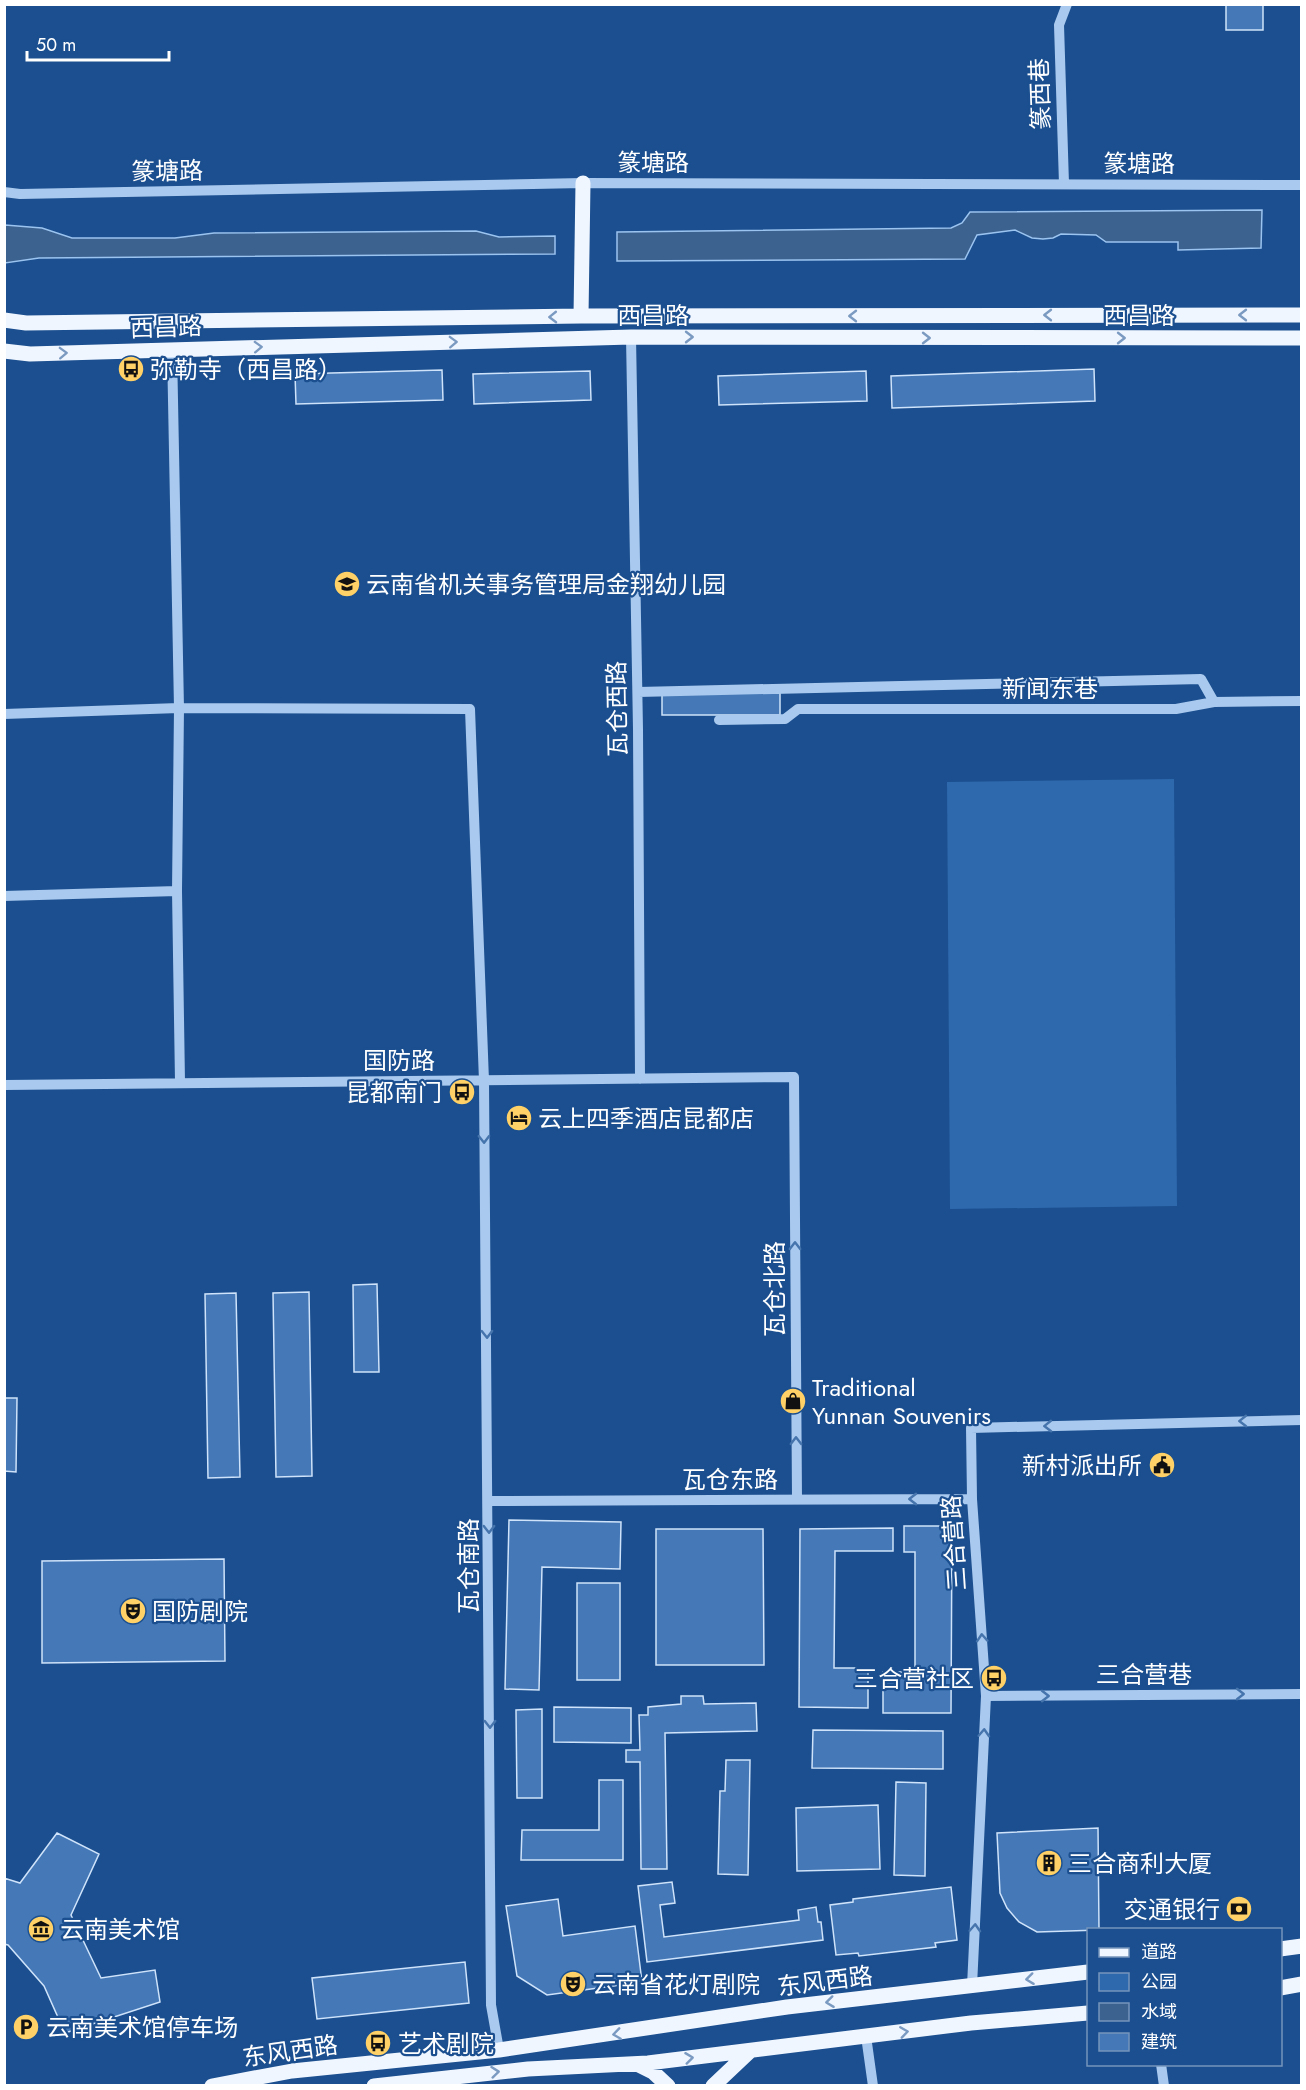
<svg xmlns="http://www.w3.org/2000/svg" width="1306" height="2090" viewBox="0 0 1306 2090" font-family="Jost,'Noto Sans SC',sans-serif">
  <rect width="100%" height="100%" fill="#1b4f8f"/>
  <path fill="#2e69ad" d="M1174 779 1177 1206 950 1209 947 782Z"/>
  <path fill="#3c6290" stroke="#9cc4f0" stroke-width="1.5" d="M1262 210 1261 248 1178 250V242H1106L1096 235 1061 234 1053 238 1043 239 1032 238 1015 230 977 235 965 259 617 261V232L951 228 962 223 970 212Z
    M5 225 42 228 72 238H175L214 233 476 231 499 237 555 236V254L39 258 5 263Z"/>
  <path fill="#4478b7" stroke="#cfe3fa" stroke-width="1.5" d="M1226 4H1263V30H1226Z
    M1094 369 1095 401 892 408 891 376Z
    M442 370 443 400 296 404 295 374Z
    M590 371 591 400 474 404 473 374Z
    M866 371 867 401 719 405 718 376Z
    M662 693H780V715H662Z
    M377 1284 379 1372H354L353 1285Z
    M309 1292 312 1476 276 1477 273 1293Z
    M236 1293 240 1477 208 1478 205 1294Z
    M4 1398H17L16 1472 4 1471Z
    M509 1520 621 1522 620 1569 542 1567 539 1690 505 1689Z
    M904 1526H952L951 1713H883V1672H915V1552H904Z
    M893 1528V1551H835L834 1668H868V1708L799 1707 800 1529Z
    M656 1529H763L764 1665H656Z
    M224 1559 225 1661 42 1663V1561Z
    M577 1583H620V1680H577Z
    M681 1696H703L704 1704 756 1703 757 1731 665 1733 667 1869H641L640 1762H626V1750H640L639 1715H648V1707L681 1704Z
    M554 1707 631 1708V1743L554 1742Z
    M542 1709V1798H517L516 1710Z
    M813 1730 943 1731V1769L812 1768Z
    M726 1760H750L748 1875 718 1874 720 1791H725Z
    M599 1780H623V1860H521L522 1830H599Z
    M896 1782 926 1783 925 1876 894 1875Z
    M878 1805 880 1869 797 1871 796 1808Z
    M1098 1828 1099 1930 1037 1932 1019 1922 1007 1908 1000 1893 997 1833Z
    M57 1833 99 1854 71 1915 101 1978 155 1970 160 2002 65 2033 44 1986 8 1945 4 1944V1878L20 1883Z
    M672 1882 675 1903 660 1905 664 1937 799 1920 798 1910 816 1907 818 1922H821L823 1940 647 1962 638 1886Z
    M951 1887 957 1940 935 1943 936 1947 859 1956 858 1953 836 1955 830 1905 853 1902V1899Z
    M558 1899 563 1936 635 1926 642 1982 547 1995 517 1976 506 1906Z
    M465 1962 469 2003 317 2019 312 1978Z"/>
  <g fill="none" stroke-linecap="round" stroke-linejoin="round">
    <path stroke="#a9c9ee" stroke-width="10" d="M1064 184 1059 25 1067 4
      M4 192 20 194 583 183 1302 185
      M631 337 638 729 640 1079
      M172 349 179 708 177 891 180 1082
      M638 692 1201 679 1214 702
      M4 714 179 708 470 709 484 1081 491 2005 499 2050
      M719 720 785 719 798 709H1176L1214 702 1302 701
      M4 896 177 891
      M4 1085 794 1077 797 1499
      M488 1501 972 1499
      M986 1696 1302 1694
      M972 1986 986 1696 972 1499 971 1428 1302 1420
      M866 2036 873 2086
      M1161 2064 1164 2086"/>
    <path stroke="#f0f6ff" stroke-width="15" d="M581 316 583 183
      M4 320 26 323 581 316 1302 315
      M4 351 30 354 631 337 1302 338
      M1280 1949 1302 1946
      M1280 1988 1302 1984
      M637 2064 653 2072 668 2086
      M212 2086 292 2071 499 2050 787 2007 1088 1972
      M374 2086 528 2069 648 2063 971 2023 1088 2013
      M713 2086 750 2051"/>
  </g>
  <defs><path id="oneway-chevron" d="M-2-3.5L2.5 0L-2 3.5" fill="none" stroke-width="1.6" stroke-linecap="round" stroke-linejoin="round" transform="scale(1.5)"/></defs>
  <g stroke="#7b9ac1">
    <use href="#oneway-chevron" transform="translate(1048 315) rotate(180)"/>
    <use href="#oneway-chevron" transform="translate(1243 315) rotate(180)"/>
    <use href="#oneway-chevron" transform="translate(853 316) rotate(180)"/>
    <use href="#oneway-chevron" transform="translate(553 317) rotate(179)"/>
    <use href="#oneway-chevron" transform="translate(689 337)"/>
    <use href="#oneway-chevron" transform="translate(926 338)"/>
    <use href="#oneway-chevron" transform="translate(1121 338)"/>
    <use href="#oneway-chevron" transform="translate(453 342) rotate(-2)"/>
    <use href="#oneway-chevron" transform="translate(258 347) rotate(-2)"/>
    <use href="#oneway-chevron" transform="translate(63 353) rotate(-2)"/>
    <use href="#oneway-chevron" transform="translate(1030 1979) rotate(173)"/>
    <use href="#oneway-chevron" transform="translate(830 2002) rotate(173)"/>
    <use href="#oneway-chevron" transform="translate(904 2032) rotate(-8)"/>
    <use href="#oneway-chevron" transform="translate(617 2034) rotate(172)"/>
    <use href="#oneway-chevron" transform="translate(689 2058) rotate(-7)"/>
    <use href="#oneway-chevron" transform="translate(495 2072) rotate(-6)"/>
  </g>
  <g stroke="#4674ac">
    <use href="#oneway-chevron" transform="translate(484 1139) rotate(89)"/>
    <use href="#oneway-chevron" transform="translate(795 1246) rotate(-90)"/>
    <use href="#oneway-chevron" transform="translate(487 1334) rotate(89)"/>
    <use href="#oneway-chevron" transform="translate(1243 1421) rotate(179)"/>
    <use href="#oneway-chevron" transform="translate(1048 1426) rotate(179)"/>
    <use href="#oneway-chevron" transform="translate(796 1441) rotate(-90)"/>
    <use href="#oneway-chevron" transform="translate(913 1499) rotate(180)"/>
    <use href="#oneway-chevron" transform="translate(489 1529) rotate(90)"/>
    <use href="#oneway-chevron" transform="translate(982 1638) rotate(-94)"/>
    <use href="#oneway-chevron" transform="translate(1240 1694)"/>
    <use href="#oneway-chevron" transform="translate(1045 1696)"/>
    <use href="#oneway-chevron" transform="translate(490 1724) rotate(90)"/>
    <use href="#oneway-chevron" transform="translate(984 1733) rotate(-87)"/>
    <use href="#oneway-chevron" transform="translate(975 1928) rotate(-87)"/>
  </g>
  <defs>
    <symbol id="bus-disc" viewBox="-11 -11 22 22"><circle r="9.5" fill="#ffd166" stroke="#1b4f8f"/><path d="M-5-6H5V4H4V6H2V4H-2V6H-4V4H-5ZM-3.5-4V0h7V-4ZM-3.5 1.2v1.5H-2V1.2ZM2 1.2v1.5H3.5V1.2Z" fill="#111"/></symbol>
    <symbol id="school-disc" viewBox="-11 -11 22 22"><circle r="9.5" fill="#ffd166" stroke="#1b4f8f"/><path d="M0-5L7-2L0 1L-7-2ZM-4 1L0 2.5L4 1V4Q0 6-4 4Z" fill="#111"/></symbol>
    <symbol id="hotel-disc" viewBox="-11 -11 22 22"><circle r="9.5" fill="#ffd166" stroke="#1b4f8f"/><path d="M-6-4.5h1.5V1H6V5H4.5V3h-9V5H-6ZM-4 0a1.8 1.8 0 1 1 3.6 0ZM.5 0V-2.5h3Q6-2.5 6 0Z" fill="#111"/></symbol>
    <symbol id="shop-disc" viewBox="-11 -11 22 22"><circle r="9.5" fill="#ffd166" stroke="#1b4f8f"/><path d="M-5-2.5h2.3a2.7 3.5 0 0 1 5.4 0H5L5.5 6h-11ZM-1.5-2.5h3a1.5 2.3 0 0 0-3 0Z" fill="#111"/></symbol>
    <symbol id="civic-disc" viewBox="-11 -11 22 22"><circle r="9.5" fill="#ffd166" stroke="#1b4f8f"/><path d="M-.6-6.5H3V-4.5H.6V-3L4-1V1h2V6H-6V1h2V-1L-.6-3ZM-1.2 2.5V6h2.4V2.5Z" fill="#111"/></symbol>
    <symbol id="theatre-disc" viewBox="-11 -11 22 22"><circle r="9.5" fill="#ffd166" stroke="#1b4f8f"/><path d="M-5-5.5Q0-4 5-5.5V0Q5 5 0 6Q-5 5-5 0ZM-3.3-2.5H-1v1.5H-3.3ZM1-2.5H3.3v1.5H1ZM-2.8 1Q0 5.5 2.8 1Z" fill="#111"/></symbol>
    <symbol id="building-disc" viewBox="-11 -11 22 22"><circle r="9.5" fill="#ffd166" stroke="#1b4f8f"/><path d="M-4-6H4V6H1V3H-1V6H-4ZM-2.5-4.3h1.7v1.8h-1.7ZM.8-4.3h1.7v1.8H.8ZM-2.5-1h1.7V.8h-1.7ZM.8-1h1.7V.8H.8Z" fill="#111"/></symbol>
    <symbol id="bank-disc" viewBox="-11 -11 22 22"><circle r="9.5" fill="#ffd166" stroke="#1b4f8f"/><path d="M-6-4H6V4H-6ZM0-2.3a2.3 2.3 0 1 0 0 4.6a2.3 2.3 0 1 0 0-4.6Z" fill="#111"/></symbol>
    <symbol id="museum-disc" viewBox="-11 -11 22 22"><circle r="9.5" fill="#ffd166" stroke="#1b4f8f"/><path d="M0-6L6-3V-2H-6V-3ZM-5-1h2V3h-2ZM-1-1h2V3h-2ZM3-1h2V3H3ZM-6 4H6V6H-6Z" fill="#111"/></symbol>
    <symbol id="parking-disc" viewBox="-11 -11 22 22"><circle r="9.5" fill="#ffd166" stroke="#1b4f8f"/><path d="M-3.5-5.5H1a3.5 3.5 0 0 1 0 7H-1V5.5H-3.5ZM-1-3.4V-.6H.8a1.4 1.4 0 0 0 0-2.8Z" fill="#111"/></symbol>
  </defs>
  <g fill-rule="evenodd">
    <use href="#bus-disc" x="116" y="354" width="30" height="30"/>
    <use href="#school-disc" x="332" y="569" width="30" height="30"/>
    <use href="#bus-disc" x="447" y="1077" width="30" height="30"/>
    <use href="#hotel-disc" x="504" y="1103" width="30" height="30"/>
    <use href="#shop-disc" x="778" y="1386" width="30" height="30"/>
    <use href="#civic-disc" x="1147" y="1450" width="30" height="30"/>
    <use href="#theatre-disc" x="118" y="1596" width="30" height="30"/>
    <use href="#bus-disc" x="979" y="1663" width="30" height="30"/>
    <use href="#building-disc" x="1034" y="1848" width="30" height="30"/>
    <use href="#bank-disc" x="1224" y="1894" width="30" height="30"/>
    <use href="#museum-disc" x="26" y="1914" width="30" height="30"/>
    <use href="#theatre-disc" x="558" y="1969" width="30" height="30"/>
    <use href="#parking-disc" x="11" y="2012" width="30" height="30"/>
    <use href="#bus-disc" x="363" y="2028" width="30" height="30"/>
  </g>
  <g text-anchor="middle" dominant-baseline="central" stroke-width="4.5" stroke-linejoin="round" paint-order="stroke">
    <g font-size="24" fill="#fff" stroke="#1b4f8f">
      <text transform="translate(1040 94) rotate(-92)">篆西巷</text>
      <text x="653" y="162">篆塘路</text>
      <text x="1139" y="163">篆塘路</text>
      <text transform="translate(167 171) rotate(-1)">篆塘路</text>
      <text x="653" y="315">西昌路</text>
      <text x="1139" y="315">西昌路</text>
      <text transform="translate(166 327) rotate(-2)">西昌路</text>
      <text x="1050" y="688">新闻东巷</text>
      <text transform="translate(617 709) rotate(-91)">瓦仓西路</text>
      <text x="399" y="1060">国防路</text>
      <text transform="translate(774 1289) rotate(-90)">瓦仓北路</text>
      <text x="730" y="1479">瓦仓东路</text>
      <text transform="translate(954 1543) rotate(-94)">三合营路</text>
      <text transform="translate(468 1566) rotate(-90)">瓦仓南路</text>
      <text x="1144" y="1674">三合营巷</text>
      <text transform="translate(825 1981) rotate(-7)">东风西路</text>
      <text transform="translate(290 2051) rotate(-8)">东风西路</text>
    </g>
    <g font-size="24" fill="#fff" stroke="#1b4f8f" text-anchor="start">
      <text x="150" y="369">弥勒寺（西昌路）</text>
      <text x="366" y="584">云南省机关事务管理局金翔幼儿园</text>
      <text x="442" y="1092" text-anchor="end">昆都南门</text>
      <text x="538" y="1118">云上四季酒店昆都店</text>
      <text x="812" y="1387">Traditional<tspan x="812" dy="28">Yunnan Souvenirs</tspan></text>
      <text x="1142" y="1465" text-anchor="end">新村派出所</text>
      <text x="152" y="1611">国防剧院</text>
      <text x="974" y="1678" text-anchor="end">三合营社区</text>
      <text x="1068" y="1863">三合商利大厦</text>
      <text x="1220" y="1909" text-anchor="end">交通银行</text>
      <text x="60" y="1929">云南美术馆</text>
      <text x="592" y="1984">云南省花灯剧院</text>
      <text x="46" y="2027">云南美术馆停车场</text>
      <text x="398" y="2043">艺术剧院</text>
    </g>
  </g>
  <rect width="1306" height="2090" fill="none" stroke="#ffffff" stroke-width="12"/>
  <rect x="1087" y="1928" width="195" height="138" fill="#1b4f8f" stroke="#7695bc" stroke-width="1.5"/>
  <rect x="1099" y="1948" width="30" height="9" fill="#f0f6ff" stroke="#7695bc" stroke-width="1.5"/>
  <text x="1141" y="1958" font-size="18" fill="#ffffff">道路</text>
  <rect x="1099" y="1973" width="30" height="18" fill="#2e69ad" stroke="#7695bc" stroke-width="1.5"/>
  <text x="1141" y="1988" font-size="18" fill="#ffffff">公园</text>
  <rect x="1099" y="2003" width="30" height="18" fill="#3c6290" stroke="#7695bc" stroke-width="1.5"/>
  <text x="1141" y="2018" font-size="18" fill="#ffffff">水域</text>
  <rect x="1099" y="2033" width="30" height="18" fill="#4478b7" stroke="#7695bc" stroke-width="1.5"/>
  <text x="1141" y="2048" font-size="18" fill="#ffffff">建筑</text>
  <path d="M27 51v9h142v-9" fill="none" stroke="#ffffff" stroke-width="3"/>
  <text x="36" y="51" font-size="18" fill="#ffffff" stroke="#1b4f8f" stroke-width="4.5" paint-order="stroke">50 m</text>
</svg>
